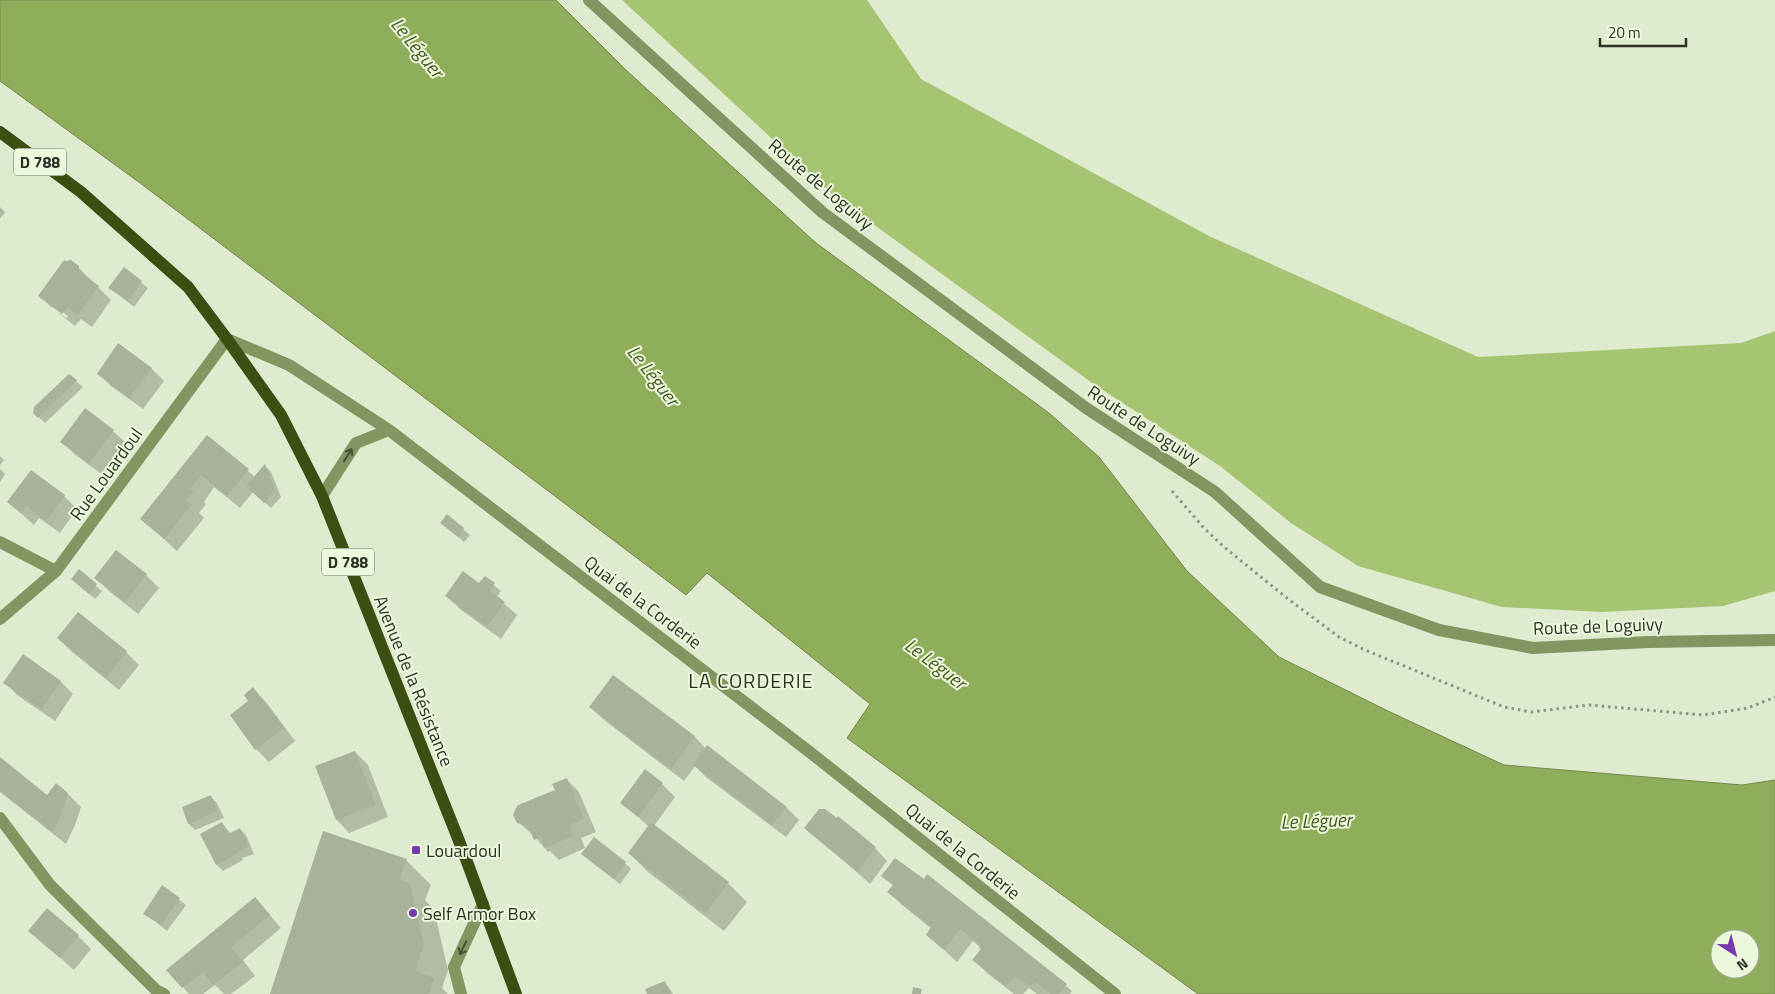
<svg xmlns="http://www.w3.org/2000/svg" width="1775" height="994" viewBox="0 0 1775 994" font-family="'Titillium Web',sans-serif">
  <rect width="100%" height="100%" fill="#dfebcf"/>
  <path fill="#a5c572" d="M622 0H867L921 79 1209 236 1478 357 1741 343 1775 331V591L1723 606 1602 612 1502 607 1358 566 1291 523 1220 466 1095 385 833 195Z"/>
  <path fill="#8eae5b" stroke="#71884b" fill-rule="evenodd" d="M0 0H556L626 70 816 243 1049 413 1099 457 1187 571 1279 657 1390 712 1504 765 1742 785 1775 780V994H1198L847 738 870 704 707 573 686 595 140 183 0 81ZM1720 939H1750V969H1720Z"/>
  <path fill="#0003" fill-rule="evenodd" d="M0 207 5 212 0 219Z
    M78 267 111 300 92 327 81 319 75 326 52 308 39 295ZM52 304 68 316 66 318 52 308Z
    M124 269 148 288 134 307 110 288Z
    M151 368 164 381 143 409 111 386 98 373Z
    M69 375 83 387 45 423 34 413Z
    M113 431 126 443 103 475 74 454 62 441Z
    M207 437 255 477 265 466 271 472 281 497 271 508 253 492 240 508 214 487 204 502 206 504 199 513 204 518 177 551 142 519Z
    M0 456 4 460 0 465Z
    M0 469 5 474 0 482Z
    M31 472 64 496 77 509 60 533 39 518 34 525 8 502Z
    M441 523 463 529 470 535 464 542Z
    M79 571 102 591 95 599 72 579Z
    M146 575 159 588 138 614 109 591 96 578Z
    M485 578 501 591 497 597 517 615 501 639 460 609 447 596 485 588Z
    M58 638 126 652 139 665 119 690 71 651Z
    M24 656 61 682 73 694 55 721 17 695 5 682Z
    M613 676 695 737 706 749 786 807 799 820 786 837 707 778 695 766 684 781 604 720 591 707Z
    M253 689 266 702 295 741 269 762 256 749 250 701Z
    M355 752 368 765 388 817 349 833 337 820Z
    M0 759 47 797 68 794 81 807 75 825 66 844 0 792Z
    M645 771 662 784 675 797 654 826 728 883 747 902 724 931 648 872 629 853 649 827 622 802Z
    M566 779 579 792 596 832 581 838 585 848 559 860 550 851 548 852 534 836 518 822 556 791Z
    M211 797 217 803 224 818 195 830 189 824 184 808Z
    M222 823 231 834 240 829 246 835 254 854 242 858 243 860 223 871 217 865 202 835Z
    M806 827 875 848 887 861 870 884Z
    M406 860 431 885 425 900 434 910 448 970 442 988 448 994H271Z
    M589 860 625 863 631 869 620 884Z
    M883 876 1054 975 1072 991 1070 994H1037L1029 988 1023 994H1014L987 973 974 960 982 949 973 941 957 962 928 935 932 929 902 905 889 892 894 886Z
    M163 887 186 905 167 931 145 913Z
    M255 898 281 928 243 960 255 976 231 994H224L215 985 203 994H189L183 987Z
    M30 931 78 936 91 949 74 970Z
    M664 982 670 989 673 994H648Z"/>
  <path fill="#a7b298" d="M64 260 66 261 71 260 79 266V271L99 286 78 315 68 307 62 314 38 296Z
    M124 267 142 281 128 301 108 288Z
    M118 343 152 368 129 398 97 374Z
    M69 374 77 380 38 418 33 413 34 407Z
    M85 408 114 430 89 463 60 442Z
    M207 435 249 469 227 496 201 475 191 488 194 491 186 500 192 504 164 539 140 519Z
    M265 464 275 490 264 503 246 486Z
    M31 470 65 495 46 521 26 506 21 513 7 502Z
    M447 514 464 528 458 537 440 523Z
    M116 550 147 574 125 602 94 578Z
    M79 569 97 584 89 594 71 579Z
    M463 571 479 583 485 576 495 583 490 591 505 602 487 627 445 596Z
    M78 612 127 651 106 678 57 638Z
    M23 654 61 681 42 709 3 683Z
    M613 675 695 736 671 769 589 707Z
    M253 687 284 728 255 750 230 715 248 701 244 695Z
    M707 745 787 807 772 825 693 765Z
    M355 751 376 805 336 820 315 766Z
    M0 757 47 795 56 783 68 793 62 812 53 832 0 791Z
    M645 769 663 783 638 817 620 803Z
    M567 778 584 819 569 825 573 836 545 848 541 837 534 840 528 826 517 823 513 815 515 810 518 805 555 790 552 784Z
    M211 795 218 811 188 824 182 807Z
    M819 809H825L837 818 838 816 876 847 857 872 804 828Z
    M222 822 228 834 240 828 249 847 237 852 238 853 216 865 200 834Z
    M651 822 729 882 705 913 628 853Z
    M323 831 407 859 399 879 410 884 424 945 415 971 434 978 429 994H270Z
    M594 837 626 862 614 879 581 854Z
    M895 858 924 879 927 874 1067 984 1059 994H1051L1035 982 1031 987 1015 976 1006 986 972 960 981 949 979 948 981 945 960 929 944 950 926 935 931 927 887 892 893 885 881 876Z
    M162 885 180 898 161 925 143 914Z
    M255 897 270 915 231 947 243 962 213 985 203 972 182 988 166 970Z
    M47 908 79 935 60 958 28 931Z
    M665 981 670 994H647L645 989Z
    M913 987 922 989 921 994H912Z"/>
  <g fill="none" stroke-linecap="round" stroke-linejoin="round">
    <path stroke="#8c9581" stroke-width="3" stroke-dasharray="2.5 4" stroke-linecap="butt" d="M1172 491 1203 527 1224 547 1288 599 1339 637 1365 650 1504 707 1531 712 1589 705 1703 715 1748 708 1775 697"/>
    <path stroke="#819661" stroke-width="12" d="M589 0 822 212 1086 408 1215 492 1320 587 1439 630 1533 648 1648 642 1775 640
      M322 496 356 443 389 430
      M0 542 56 571
      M0 619 56 571 227 339 289 365 389 430 811 753 1115 994
      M0 818 50 885 156 990 164 994
      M461 994 454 967 483 904"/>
    <path stroke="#3a4f11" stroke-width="12" d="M0 132 81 192 188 287 227 339 281 415 322 496 463 851 516 994"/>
  </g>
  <defs><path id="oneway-shaft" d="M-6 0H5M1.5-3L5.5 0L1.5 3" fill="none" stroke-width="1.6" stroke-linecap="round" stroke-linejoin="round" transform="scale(1.25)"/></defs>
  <g stroke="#464f38">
    <use href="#oneway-shaft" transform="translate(348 455) rotate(-58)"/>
    <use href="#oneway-shaft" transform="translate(463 948) rotate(115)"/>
  </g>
  <g fill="#7938ad" stroke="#ecf8dc" stroke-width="2">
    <rect x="411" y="845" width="10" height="10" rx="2.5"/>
    <circle cx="413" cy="913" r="5"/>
  </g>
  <g text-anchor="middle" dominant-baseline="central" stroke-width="4" stroke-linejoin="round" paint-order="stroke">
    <g fill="#ecf8dc" stroke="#666d5d" stroke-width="1">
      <rect x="14" y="148.5" width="52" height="27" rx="4"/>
      <rect x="322" y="548.5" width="52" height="27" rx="4"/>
    </g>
    <g font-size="16" font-weight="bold" fill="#2c3126">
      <text x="40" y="162">D 788</text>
      <text x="348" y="562">D 788</text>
    </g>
    <g font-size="18" fill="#2c3126" stroke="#ecf8dc">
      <text transform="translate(821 184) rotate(40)">Route de Loguivy</text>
      <text transform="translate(1144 425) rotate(33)">Route de Loguivy</text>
      <text transform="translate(106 474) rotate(-54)">Rue Louardoul</text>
      <text transform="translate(643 602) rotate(37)">Quai de la Corderie</text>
      <text transform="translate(1598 626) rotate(-2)">Route de Loguivy</text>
      <text transform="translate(414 681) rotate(68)">Avenue de la Résistance</text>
      <text transform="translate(963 851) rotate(39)">Quai de la Corderie</text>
    </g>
    <g font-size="18" fill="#2c3126" stroke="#ecf8dc" text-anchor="start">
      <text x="426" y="850">Louardoul</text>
      <text x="423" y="913">Self Armor Box</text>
    </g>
    <g font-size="19" font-style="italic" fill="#44591f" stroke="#ecf8dc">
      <text transform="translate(418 47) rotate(51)">Le Léguer</text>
      <text transform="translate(654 375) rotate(52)">Le Léguer</text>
      <text transform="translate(936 663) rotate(37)">Le Léguer</text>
      <text transform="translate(1316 820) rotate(-2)">Le Léguer</text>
    </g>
    <g font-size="20" letter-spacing="1" fill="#29321c" stroke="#ecf8dc">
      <text x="751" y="680">LA CORDERIE</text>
    </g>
  </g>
  <g transform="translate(1735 954) rotate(144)"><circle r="24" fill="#ecf8dc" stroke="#9fa893"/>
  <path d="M0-4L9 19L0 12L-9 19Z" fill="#7938ad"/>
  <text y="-8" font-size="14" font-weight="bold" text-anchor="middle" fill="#2c3126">N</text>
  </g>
  <path d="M1600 38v8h86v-8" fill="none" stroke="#2c3126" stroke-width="2.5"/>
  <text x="1608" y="38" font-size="15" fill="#2c3126" stroke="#ecf8dc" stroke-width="4" paint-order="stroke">20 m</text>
</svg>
